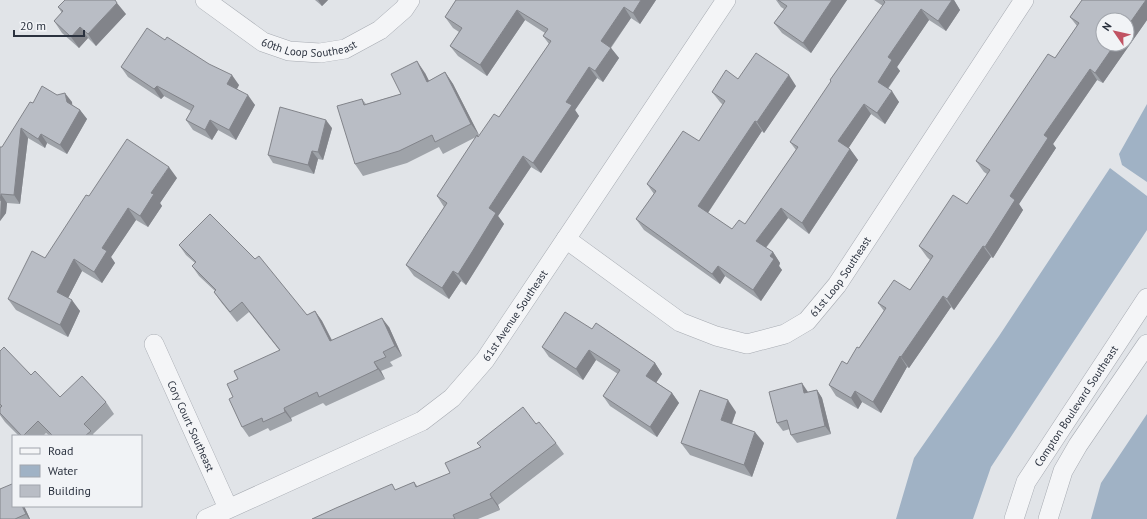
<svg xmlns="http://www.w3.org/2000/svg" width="1147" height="519" viewBox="0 0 1147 519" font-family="'PT Sans',sans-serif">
  <rect width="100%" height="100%" fill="#e1e4e8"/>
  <path fill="#a0b2c5" d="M1147 104V182L1122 165 1119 154Z
    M1110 168 1147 196V230L991 467 973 519H896L914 458 999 336Z
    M1147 414V519H1091L1101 483Z"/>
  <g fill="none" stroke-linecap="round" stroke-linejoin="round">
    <defs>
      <g id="minor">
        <path id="s1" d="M205 0 263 42 289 51 320 53 345 49 380 30 404 9 410 0"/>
        <path id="s2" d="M566 239 680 322 716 336 747 344 785 334 807 321 837 285 1024 0"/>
        <path id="s3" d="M154 344 228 508"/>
        <path id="s4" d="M206 519 422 421 452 398 485 360 726 0"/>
        <path id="s5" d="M1014 519 1026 482 1147 298"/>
        <path d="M1048 519 1063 471 1078 445 1147 344"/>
      </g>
    </defs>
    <use href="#minor" stroke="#a7abb2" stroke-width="20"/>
    <use href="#minor" stroke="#f4f5f7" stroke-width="19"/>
  </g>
  <path fill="#9fa3a9" d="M315 0H328L322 6Z
    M456 0H656L640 24 631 18 611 48 619 58 603 82 597 78 575 110 579 116 541 173 531 167 498 216 504 224 480 263 466 285 461 281 449 299 414 276 406 265 444 207 437 196 476 137 443 154 439 147 407 163 363 176 355 164 362 99 366 104 401 94 425 73 429 81 445 72 453 84 479 135 478 136 479 137 499 117 549 44 543 36 545 33 525 20 487 76 458 56 450 46 459 32 453 28 445 17Z
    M776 0H847L811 53 782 33 774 23 784 9 781 7Z
    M874 0H954L960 10 946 31 929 20 897 67 900 71 888 89 899 102 885 124 871 114 848 148 850 149 858 160 809 234 788 218 766 248 773 252 780 263 779 266 782 270 761 301 725 276 720 284 644 230 636 219 654 194 647 184 699 141 723 105 720 102 712 92 738 79 796 86 764 133 762 131 708 213 732 229 745 224 796 150 790 142 831 82 830 80 883 6Z
    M1082 0H1147V20L1103 83 1097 80 1053 144 1056 148 1019 204 1023 210 993 258 991 257 954 310 951 307 909 368 907 367 881 413 862 402 858 409 836 396 829 385 847 364 859 348 884 311 878 303 910 290 930 260 927 257 919 246 967 204 987 174 984 172 976 161 1055 58 1077 26 1070 17Z
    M58 7 126 14 96 46 88 38 79 48 62 33 54 21 62 13Z
    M165 40 239 85 237 89 255 105 236 140 218 130 212 140 193 130 186 120 191 111 164 96 161 99 128 77 121 67Z
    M57 95 72 102V105L80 110 87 119 67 154 47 143 45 148 28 138 20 204 7 203 6 213 0 221 2 147Z
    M332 128 323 160 318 159 314 174 273 163 268 155Z
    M177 178 160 203 162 206 148 227 136 220 111 257 115 263 102 283 82 271 68 298 80 311 68 337 16 310 8 299 45 258 89 196Z
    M179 245 307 315 315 311 322 321 332 340 389 327 402 356 390 362 393 366 381 371 385 379 326 406 323 403 291 418 292 421 270 431 268 428 249 437 242 427 233 397 238 379 280 351 249 312 237 322 221 302 214 292 215 291 199 276 192 266 195 263 186 255Z
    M592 329 655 363 662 374 656 382 672 393 679 403 657 437 610 406 603 396 618 374 596 360 583 380 549 357 542 347Z
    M0 351 60 397 106 402 114 414 93 434 94 436H50L46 433 43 436H19L5 422 0 415Z
    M817 390 822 398 831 434 797 443 791 435 790 429 783 431 777 423 808 392Z
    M736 412 732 424 764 443 752 477 690 455 681 443Z
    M536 424 556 443 564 454 498 505 500 510 478 519H312L396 490 414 482 418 487 450 473Z
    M24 506 30 519H0Z"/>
  <path fill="#82848a" d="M318 0H328L322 6Z
    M641 0H656L640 24 633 13Z
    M832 0H847L811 53 803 43Z
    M952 0H954L960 10 946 31 938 21Z
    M1146 0H1147V20L1103 83 1095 73 1115 44H1127V27Z
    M117 3 126 14 96 46 88 34Z
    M624 7 631 18 608 51 601 41Z
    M921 9 929 20 897 67 900 71 885 92 878 82 888 57Z
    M517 10 525 20 487 76 480 65Z
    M80 27 88 38 79 48 71 37Z
    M611 48 619 58 603 82 595 71Z
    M417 61 425 73 435 93 427 82Z
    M589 67 597 78 575 110 579 116 541 173 533 163 566 102Z
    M1090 69 1097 80 1053 144 1056 148 1019 204 1023 210 993 258 985 247 1010 196 1044 135Z
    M445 72 453 84 479 135 471 124Z
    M232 75 239 85 234 94 227 84Z
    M789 75 796 86 764 133 757 122Z
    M157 86 164 96 161 99 154 89Z
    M892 91 899 102 885 124 877 113Z
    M65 93 72 102 73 111 67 102Z
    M248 95 255 105 236 140 229 130Z
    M864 104 871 114 846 152 838 141Z
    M80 110 87 119 67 154 60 145Z
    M210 120 218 130 212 140 205 130Z
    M326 120 332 128 323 160 318 152Z
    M755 121 762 131 705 217 698 206Z
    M21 128 28 138 20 204 14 195Z
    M41 134 47 143 45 148 38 139Z
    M850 149 858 160 809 234 802 223Z
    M312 151 318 159 314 174 308 165Z
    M523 156 531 167 498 216 504 224 466 285 458 274 489 208Z
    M169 167 177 178 160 203 162 206 148 227 140 216 151 193Z
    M1 194 7 203 6 213 0 221Z
    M128 208 136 220 111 257 115 263 102 283 94 272 102 248Z
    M781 208 788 218 763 251 756 241Z
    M983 246 991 257 954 310 947 299Z
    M773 252 780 263 779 266 782 270 761 301 753 290 770 256Z
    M74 259 82 271 65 304 57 292Z
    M718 266 725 276 720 284 712 274Z
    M453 271 461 281 449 299 442 288Z
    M943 296 951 307 909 368 901 357Z
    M72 300 80 311 68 337 60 325Z
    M315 311 322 321 337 351 330 341Z
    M382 318 389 327 402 356 395 346Z
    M589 350 596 360 583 380 576 369Z
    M900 356 907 367 881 413 873 402Z
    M374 362 381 371 385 379 378 369Z
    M655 363 662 374 654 386 646 376Z
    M802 383 808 392 810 401 804 393Z
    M817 390 822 398 831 434 825 426Z
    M855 391 862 402 858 409 851 398Z
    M672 393 679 403 657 437 650 427Z
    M728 400 736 412 729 431 721 420Z
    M284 408 291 418 292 421 285 412Z
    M755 432 764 443 752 477 744 465Z
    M490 494 498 505 500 510 492 498Z
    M22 506H24L30 519H29L26 514Z"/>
  <path fill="#b9bdc5" stroke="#82848a" d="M65 0H115L117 3 88 34 80 27 71 37 54 21 63 11 58 7Z
    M456 0H641L633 13 624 7 601 41 611 48 595 71 589 67 566 102 572 105 533 163 523 156 489 208 496 213 472 252 458 274 453 271 442 288 406 265 447 203 437 196 477 135 478 137 494 114 499 117 551 41 543 36 548 29 517 10 480 65 450 46 462 28 445 17Z
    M778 0H832L803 43 774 23 787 6Z
    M883 0H952L938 21 921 9 888 57 892 60 878 82 892 91 877 113 864 104 838 141 850 149 802 223 781 208 756 241 773 252 770 256 774 259 753 290 718 266 712 274 636 219 656 191 647 184 683 131 699 141 725 101 712 92 726 70 738 79 756 53 789 75 757 122 755 121 698 206 732 229 739 220 745 224 798 147 790 142 831 81 830 80 885 2Z
    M1082 0H1146L1127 27V20H1103V44H1115L1095 73 1090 69 1044 135 1048 138 1010 196 1015 200 985 247 983 246 947 299 943 296 901 357 900 356 873 402 855 391 851 398 829 385 842 361 847 364 857 347 859 348 886 308 878 303 894 280 910 290 933 256 919 246 953 195 967 204 990 170 976 161 1048 54 1055 58 1079 23 1070 17Z
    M147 28 165 40 167 37 209 64 232 75 227 84 248 95 229 130 210 120 205 130 186 120 194 106 157 86 154 89 121 67Z
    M417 61 427 82 445 72 471 124 435 142 432 135 399 151 355 164 337 106 362 99 364 105 401 94 391 74Z
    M42 86 57 95 65 93 67 102 80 110 60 145 41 134 38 139 21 128 14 195 1 194 0 201V147H2L30 102 33 103Z
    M280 107 326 120 318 152 312 151 308 165 268 155Z
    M127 139 169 167 151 193 154 194 140 216 128 208 102 248 107 251 94 272 74 259 57 292 72 300 60 325 8 299 32 251 45 258 86 195 89 196Z
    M210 214 255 259 259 256 307 315 315 311 330 341 382 318 395 346 383 352 386 357 374 362 378 369 319 397 317 392 284 408 285 412 263 422 262 418 242 427 229 399 233 397 227 384 238 379 234 371 280 350 242 302 230 312 214 292 216 290 192 266 196 262 179 245Z
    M565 312 592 329 596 323 655 363 646 376 672 393 650 427 603 396 620 370 589 350 576 369 542 347Z
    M4 347 31 375 35 371 60 397 82 376 106 402 84 424 91 431 85 436H53L38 421 23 436H22L0 413V408L2 406 0 404V351Z
    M802 383 804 393 817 390 825 426 791 435 787 420 777 423 769 392Z
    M700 390 728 400 721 420 755 432 744 465 681 443Z
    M523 407 536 424 539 422 556 443 490 494 492 498 453 515 455 519H312L336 508 392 484 395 490 414 482 416 487 450 473 445 463 481 447 477 443Z
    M12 484 13 487V506H22L26 514 15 519H0V489Z"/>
  <g text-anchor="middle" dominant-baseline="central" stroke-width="3" stroke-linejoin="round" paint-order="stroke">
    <g font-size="11" fill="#2b323f" stroke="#f1f3f6">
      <text stroke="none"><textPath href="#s1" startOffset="119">60th Loop Southeast</textPath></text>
      <text stroke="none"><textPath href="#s2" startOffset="332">61st Loop Southeast</textPath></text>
      <text stroke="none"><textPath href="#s4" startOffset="379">61st Avenue Southeast</textPath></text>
      <text stroke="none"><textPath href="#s5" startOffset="130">Compton Boulevard Southeast</textPath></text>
      <text stroke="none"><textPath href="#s3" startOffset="90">Cory Court Southeast</textPath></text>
    </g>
  </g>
  <rect x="12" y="435" width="130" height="72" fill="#f1f3f6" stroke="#a2a6ad"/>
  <rect x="20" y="448" width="20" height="6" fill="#f4f5f7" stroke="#a2a6ad"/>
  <text x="48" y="455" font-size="12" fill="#2b323f">Road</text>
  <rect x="20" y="465" width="20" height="12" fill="#a0b2c5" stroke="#a2a6ad"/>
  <text x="48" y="475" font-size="12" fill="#2b323f">Water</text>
  <rect x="20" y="485" width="20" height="12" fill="#b9bdc5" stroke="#a2a6ad"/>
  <text x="48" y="495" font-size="12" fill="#2b323f">Building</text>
  <g transform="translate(1115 32) rotate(304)"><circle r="19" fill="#f1f3f6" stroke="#a2a6ad"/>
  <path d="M0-3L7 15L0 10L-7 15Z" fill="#c15363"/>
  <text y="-6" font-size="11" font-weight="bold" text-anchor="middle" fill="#2b323f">N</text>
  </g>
  <path d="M14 30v6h70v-6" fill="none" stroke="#2b323f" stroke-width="2"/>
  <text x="20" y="30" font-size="12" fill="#2b323f" stroke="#f1f3f6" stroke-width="3" paint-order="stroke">20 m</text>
</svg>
